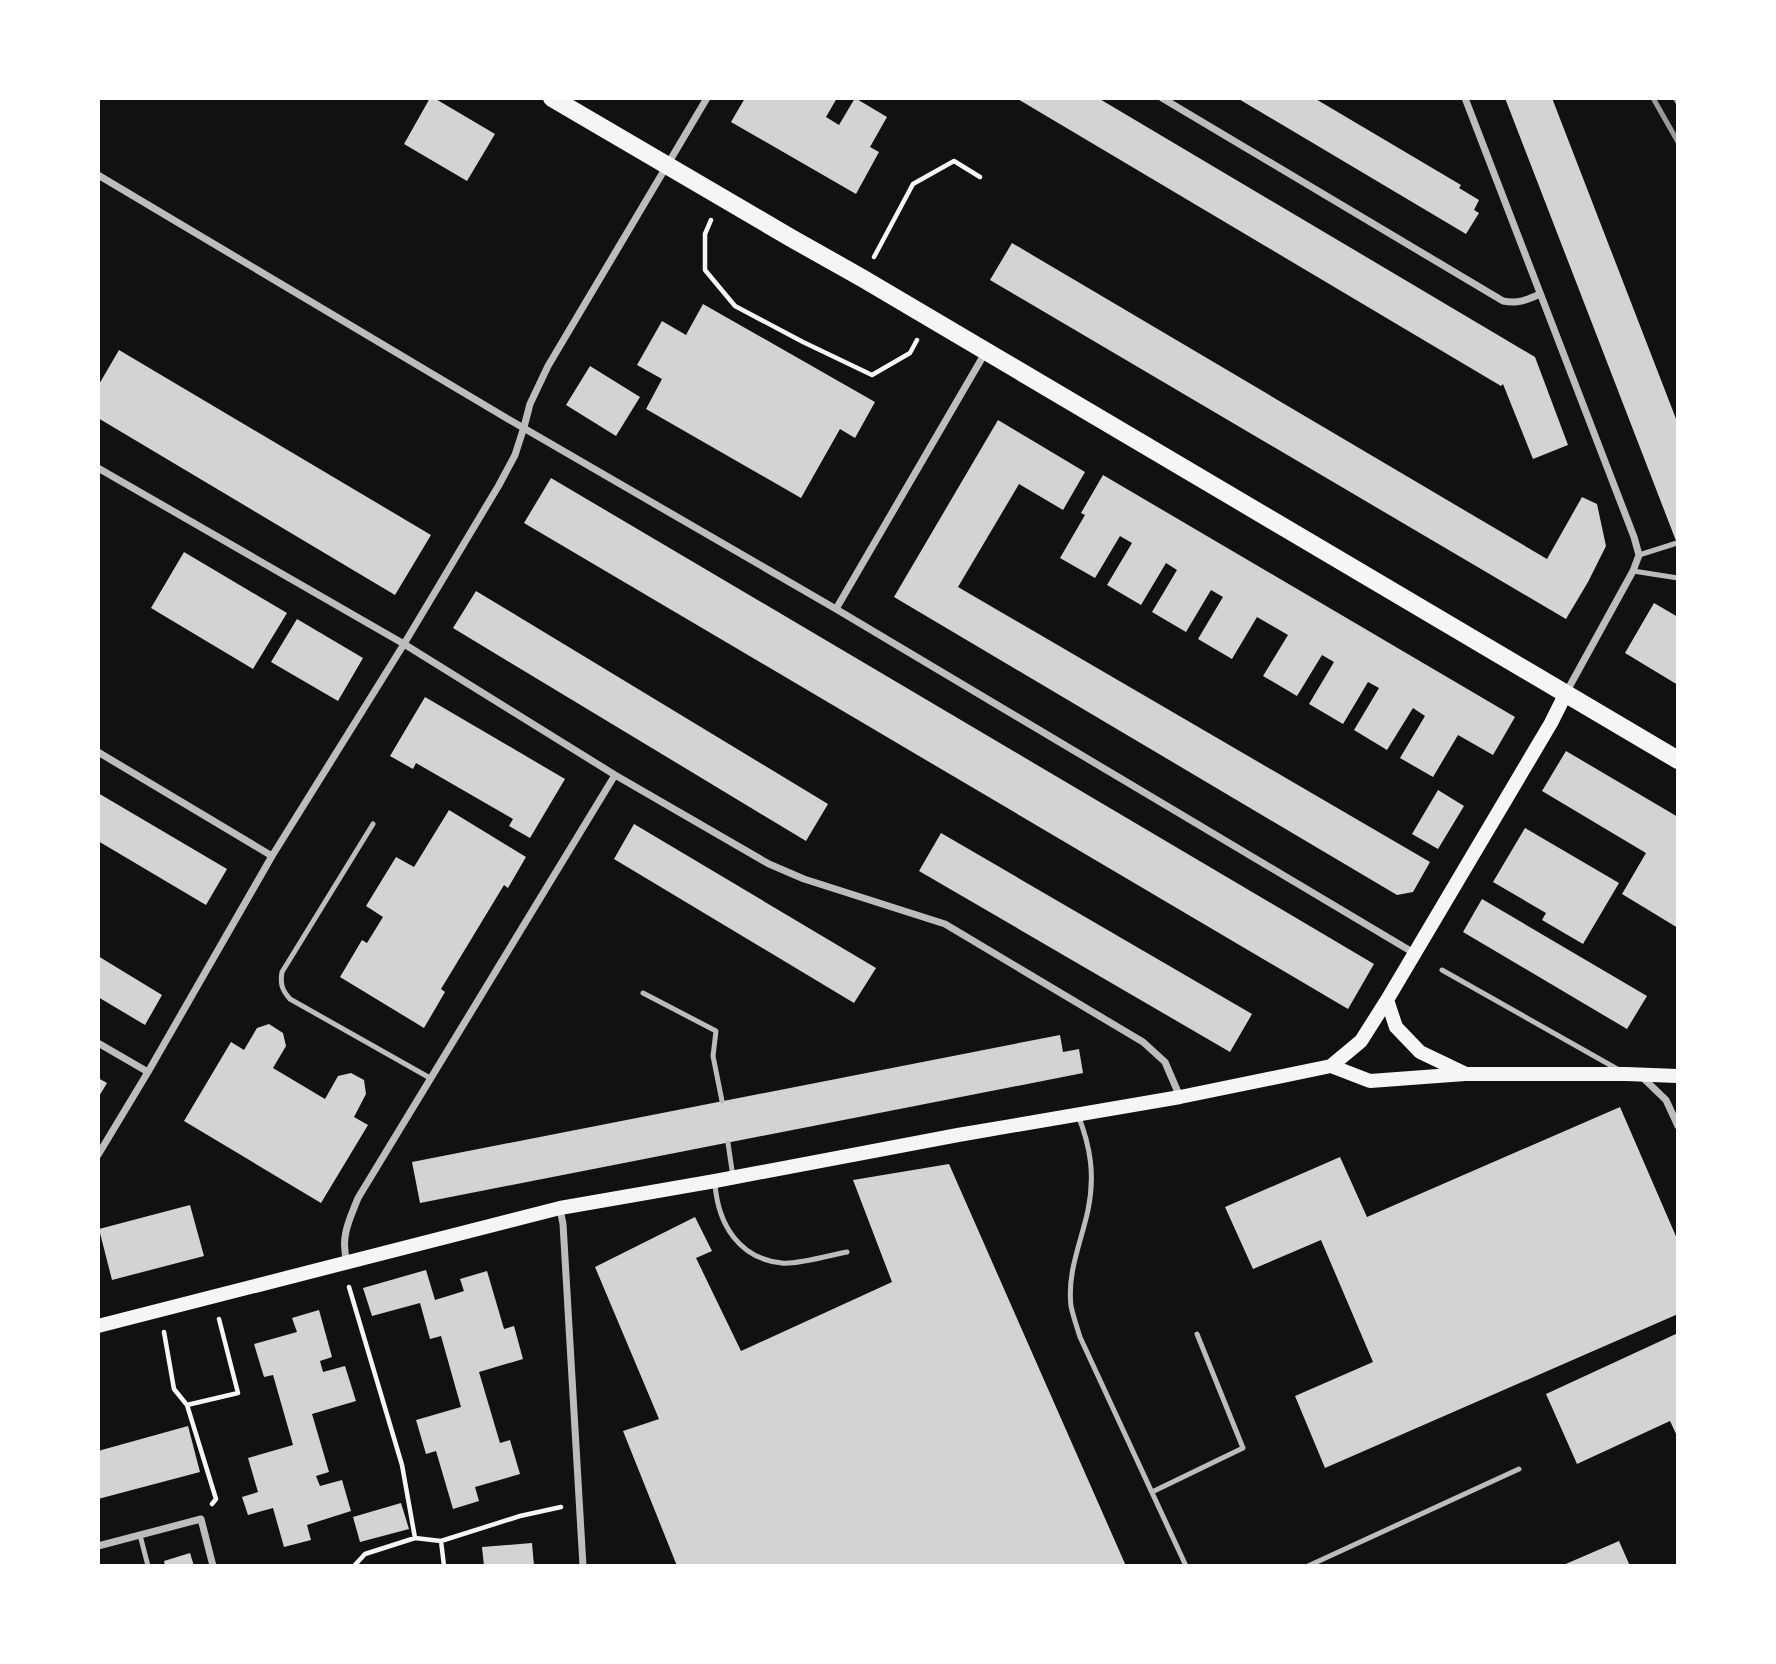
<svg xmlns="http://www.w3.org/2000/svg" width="1776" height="1664" viewBox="0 0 1776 1664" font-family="'Times New Roman',serif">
  <rect width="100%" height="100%" fill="#111"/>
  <path fill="#d3d3d3" d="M430 98H434L495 134 467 181 404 144Z
    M745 98H837L826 117 839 125 855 98 887 117 870 147 879 152 856 194 731 122Z
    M1016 98H1098L1535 357 1568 445 1533 459 1503 384 1501 386Z
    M1237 98H1314L1461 185 1459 188 1479 200 1474 210 1479 213 1466 234Z
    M1505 98H1552L1678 424V546Z
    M1012 243 1547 559 1582 497 1597 504 1606 546 1588 582 1566 619 990 280Z
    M703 304 875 402 855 438 840 429 801 498 646 409 662 379 637 365 662 321 686 335Z
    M119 350 431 535 395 595 98 418V386Z
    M590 366 640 397 616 436 566 405Z
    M998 420 1085 472 1063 510 1019 484 958 587 1430 862 1413 892 1397 895 894 597Z
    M1103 475 1515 717 1493 755 1458 735 1433 777 1400 758 1425 716 1413 708 1387 750 1354 730 1379 688 1368 682 1343 724 1309 704 1334 662 1322 655 1297 696 1263 676 1288 635 1257 617 1232 659 1198 639 1223 597 1211 590 1186 632 1152 612 1177 570 1166 563 1141 605 1107 585 1132 543 1120 536 1095 578 1060 558 1085 515 1081 513Z
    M551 478 1374 964 1348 1009 524 523Z
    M184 552 287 613 253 669 151 608Z
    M476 591 828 804 806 841 453 628Z
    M1654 603 1678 617V685L1625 653Z
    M297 619 363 658 338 701 271 662Z
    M425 697 565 779 530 838 509 826 513 819 416 763 413 769 390 756Z
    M1566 751 1678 817V928L1622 894 1646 853 1542 791Z
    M1438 790 1464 806 1438 849 1412 834Z
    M98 793 227 869 206 905 98 841Z
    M449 810 526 857 508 888 504 885 441 989 445 992 424 1028 340 977 362 940 367 943 383 917 366 906 396 857 414 867Z
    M634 824 876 968 854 1003 614 859Z
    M1525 828 1619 883 1583 944 1542 920 1546 913 1493 882Z
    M941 833 1252 1014 1230 1052 919 871Z
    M1482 899 1647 996 1627 1029 1463 932Z
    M98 956 162 995 145 1025 98 997Z
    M269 1024 283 1033 286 1046 273 1068 325 1099 338 1076 351 1073 364 1080 366 1094 354 1117 368 1125 321 1203 184 1121 231 1042 244 1050 257 1028Z
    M1060 1035 1063 1052 1079 1049 1083 1073 420 1203 412 1162Z
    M98 1078 107 1083 98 1098Z
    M1620 1107 1678 1241V1314L1325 1468 1295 1396 1373 1362 1321 1240 1253 1269 1225 1207 1340 1157 1367 1217Z
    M949 1164 1126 1566H677L623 1431 659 1419 595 1267 695 1217 712 1251 696 1258 741 1351 892 1282 853 1180Z
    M190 1205 204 1256 112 1280 99 1229Z
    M426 1270 435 1300 464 1291 460 1279 487 1271 504 1329 514 1326 523 1359 479 1372 500 1443 510 1440 520 1474 475 1487 479 1501 453 1509 436 1451 426 1454 416 1420 461 1407 441 1336 430 1339 420 1303 372 1316 363 1288Z
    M319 1310 332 1357 320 1361 323 1372 345 1366 356 1401 312 1414 329 1472 316 1476 320 1486 342 1480 351 1511 307 1525 311 1540 284 1547 273 1508 248 1515 242 1497 258 1492 248 1458 293 1445 273 1375 264 1377 254 1344 297 1332 292 1318Z
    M1678 1333V1438L1670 1421 1577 1464 1546 1394Z
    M188 1426 200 1472 98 1499V1451Z
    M401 1503 409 1529 360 1542 353 1517Z
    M1619 1541 1630 1566H1561Z
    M532 1543 534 1566H484L482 1547Z
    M190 1553 194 1566H165L164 1561Z"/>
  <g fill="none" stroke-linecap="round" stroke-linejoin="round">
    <path stroke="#f5f5f5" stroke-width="4.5" d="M711 220 705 234V270L735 306 803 342 872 375 910 353 917 340
      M874 257 913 184 954 161 980 177
      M349 1287 402 1465 415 1538
      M164 1332 174 1389 187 1405 216 1499 212 1504
      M187 1405 238 1393 219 1319
      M441 1541 444 1566
      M354 1566 365 1554 415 1538 441 1541 520 1516 561 1507"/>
    <path stroke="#bcbcbc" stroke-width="5" d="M1639 555 1677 543
      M1633 571 1678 578
      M373 824 282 972C280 984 282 990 290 999L430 1078
      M1442 970 1619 1070
      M643 993 716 1031 713 1056 722 1101
      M1078 1115C1091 1148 1095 1176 1088 1210 1081 1243 1067 1272 1071 1306 1073 1316 1077 1327 1080 1337L1186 1566
      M728 1143 733 1177
      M715 1184C718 1224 739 1259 782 1263 796 1265 831 1255 847 1252
      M1152 1492 1243 1448 1197 1334
      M140 1535 148 1566
      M1308 1566 1519 1469"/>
    <path stroke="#bcbcbc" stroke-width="7" d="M1162 98 1503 301C1518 304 1527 300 1540 294
      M1465 98 1634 537 1639 555 1633 571 1567 691
      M98 175 508 419 836 609 1414 953
      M98 468 404 644 615 775 769 864 804 879 945 924 1143 1042 1165 1062 1180 1097
      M836 609 985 353
      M98 752 272 856
      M98 1043 148 1072
      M1641 1076 1666 1100 1678 1126
      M98 1155 148 1072 272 856 404 644 499 485 515 455 524 427 530 404 548 366 707 98
      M560 1209 563 1224 583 1566
      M347 1262C340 1237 349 1221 358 1198L615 775
      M98 1546 201 1519 213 1566"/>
    <path stroke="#f5f5f5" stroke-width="14" d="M1387 1000 1396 1027 1420 1052 1464 1073
      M1331 1066 1361 1041 1387 1000 1551 723 1566 693
      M98 1326 560 1208 715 1181 958 1135 1180 1097 1331 1066 1370 1081 1465 1074H1626L1678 1076"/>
    <path stroke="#f5f5f5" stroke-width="18" d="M552 98 791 238 862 278 1678 760"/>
    <path stroke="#9a9a9a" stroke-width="5" d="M1653 98 1678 142
      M1675 98 1678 103"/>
  </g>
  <rect width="1776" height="1664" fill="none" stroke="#ffffff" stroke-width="200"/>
</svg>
